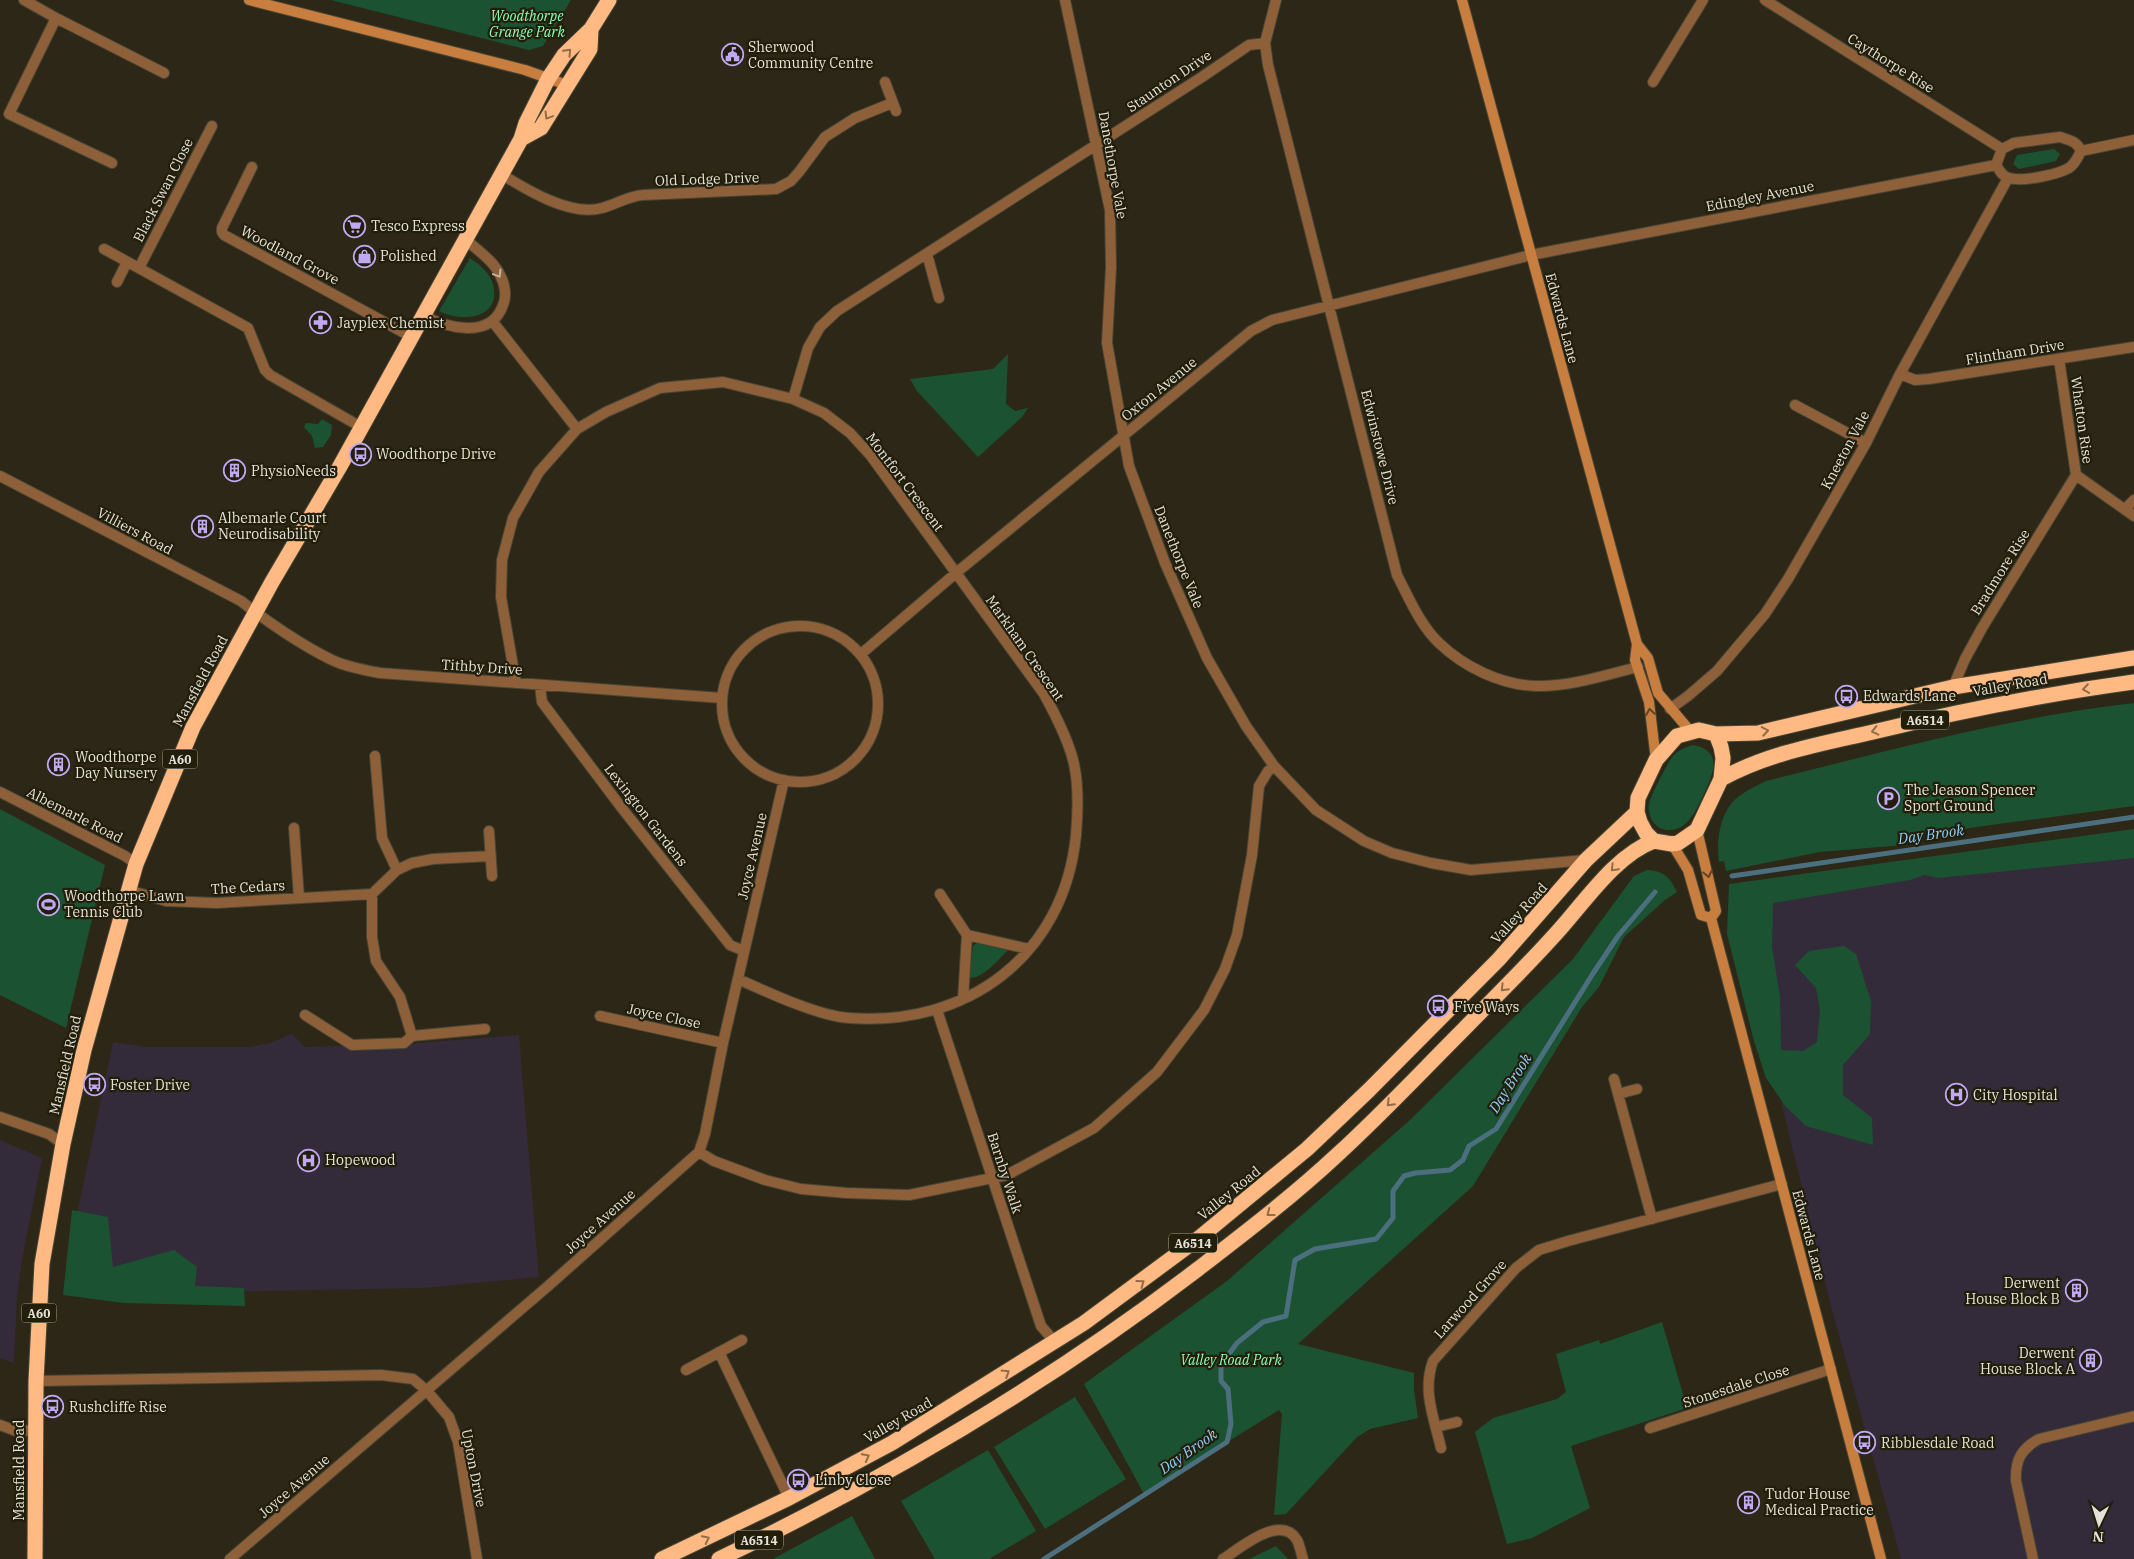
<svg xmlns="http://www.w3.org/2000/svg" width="2134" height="1559" viewBox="0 0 2134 1559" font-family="'IBM Plex Serif',serif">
  <rect width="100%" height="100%" fill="#2c2716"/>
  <path fill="#332b3a" d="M2134 833V1559H1901L1830 1303 1729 887Z
    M292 1034 305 1047 405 1044 519 1035 539 1277 424 1288 116 1294 66 1267 113 1042 147 1047H250L270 1043Z
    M0 1140 42 1158 22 1260 17 1297 14 1363 0 1358Z"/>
  <path fill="#1b5332" d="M331 0H571L543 46 529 50Z
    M2054 149 2060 154 2056 161 2019 169 2013 164 2017 155Z
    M470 258C479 264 490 273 493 284 502 319 462 323 439 311Z
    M1008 354 1006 404 1015 411 1028 408 1022 417 978 457 917 391 910 379 993 369Z
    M322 419 332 425 331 435 323 447 315 448 312 436 304 427 306 423 318 424Z
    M2134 703V806L1902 837 1904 845 1820 852 1726 871 1724 861 1719 862C1716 839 1720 808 1742 794 1749 789 1758 785 1766 781 1888 751 2010 717 2134 703Z
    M1693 745C1725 751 1712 776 1703 796 1699 805 1692 819 1684 825 1678 830 1669 831 1662 829 1653 826 1647 813 1649 804 1650 797 1668 762 1673 756 1678 750 1686 747 1693 745Z
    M0 809 105 865 66 1028 0 995Z
    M2134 829V858L1938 878 1924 875 1910 880 1773 903 1772 947 1780 997 1781 1050 1803 1051 1817 1042 1820 1010 1816 988 1795 965 1809 951 1844 946 1856 954 1871 1001 1870 1034 1843 1065V1095L1872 1118 1873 1145 1806 1126 1786 1107 1766 1078 1754 1041 1727 934 1729 884Z
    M1647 870C1664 871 1670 877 1677 892L1665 900 1624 937 1599 987 1582 1007 1473 1186 1298 1344 1414 1373V1390L1418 1418 1370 1429 1357 1437 1286 1514 1274 1515 1282 1414 1279 1410 1144 1494 1084 1384 1227 1281 1410 1120 1573 959 1634 876Z
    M977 943 1008 950C999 959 983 979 969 978L973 946Z
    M72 1210 108 1217 113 1267 174 1250 197 1267 195 1286 244 1288 245 1306 124 1303 63 1295Z
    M1662 1322 1687 1408 1571 1446 1590 1508 1532 1538 1507 1544 1475 1432 1493 1418 1557 1399 1566 1392 1556 1354 1599 1340 1600 1344Z
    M1075 1397 1126 1479 1045 1529 994 1447Z
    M988 1450 1036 1531 989 1559H935L901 1501Z
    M852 1516 875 1559H773Z
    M1276 1546 1288 1559H1249Z"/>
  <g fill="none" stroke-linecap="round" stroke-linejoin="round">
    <path stroke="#4b6f7f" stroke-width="5" d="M1732 876 2134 817
      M1044 1559 1227 1442 1231 1424 1228 1389 1221 1381V1365L1237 1343 1263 1322 1286 1316 1295 1260 1315 1249 1376 1239 1393 1218V1191L1404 1176 1415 1173 1450 1170 1463 1160 1469 1146 1496 1129 1592 975 1618 936 1655 892"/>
    <defs>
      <path id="street" d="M24 0 56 18 9 114 112 163
        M1065 0 1110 210 1111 267 1107 343 1129 466 1165 563 1207 658 1246 726 1274 766 1316 810 1364 841 1392 853 1431 863 1471 870 1586 860
        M1276 0 1265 43 1268 65 1397 575C1409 598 1420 625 1439 643 1464 667 1501 685 1536 686 1570 687 1605 675 1638 667
        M1765 0 2002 149
        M56 18 164 73
        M885 82 896 111
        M1653 82 1703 0
        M2060 137C2069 140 2077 141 2081 151 2078 157 2074 166 2067 169 2055 175 2022 182 2009 178 2003 177 1999 170 1996 165L2002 149 2014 143Z
        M2081 151 2134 140
        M252 167 222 228V232L224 235 410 336
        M501 174C527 190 571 217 602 208 617 204 628 196 643 195L776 189 791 181 799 172 825 137 855 118 892 103
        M104 249 248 328 265 370 270 375 361 427
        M927 254 939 298
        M139 268 212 126
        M117 282 127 262
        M422 315C447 328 491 340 503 305 507 296 505 284 500 275 493 260 477 250 465 239
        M493 322 577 429
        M2059 359 2076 475 2134 516
        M1900 374 1915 380 1929 379 2134 347
        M793 399 808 348 820 327 837 311 1202 77 1249 45 1265 43
        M1795 405 1866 443
        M0 476 241 601C266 621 303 646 332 660 347 667 363 670 380 673L722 698
        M2125 509 2134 500
        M722 704a78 78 0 1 1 156 0a78 78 0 1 1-156 0Z
        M861 654 956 573 1251 331 1272 320 1531 255 1996 165
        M516 683 501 597 502 560 513 518 539 472 577 429 606 412 660 388 723 382 793 399 824 413 850 433 871 456 1044 694C1055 714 1069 741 1074 764 1079 787 1078 812 1076 835 1064 956 967 1027 849 1018 818 1016 767 992 738 979
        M540 686 542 702 621 807 730 945 744 951
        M1953 687 1965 659 1982 628 2076 475
        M1670 709 1688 696 1717 671 1765 614 1788 579 1866 443 1900 374 2008 178
        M375 756 382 838 397 870
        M0 792 125 856 136 864
        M294 828 299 898
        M489 831 492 876
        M128 890 166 901 217 903 372 894 397 870 412 863 433 859 491 856
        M372 894V937L376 961 400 997 412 1036 485 1029
        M940 894 967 935 963 999
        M967 935 1029 949
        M937 1010 1041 1326 1055 1342
        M305 1015 352 1045 404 1043 412 1036
        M600 1016 723 1043
        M1614 1079 1652 1219
        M1618 1094 1637 1089
        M0 1117 49 1134 63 1144
        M699 1152 714 1161 765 1180 801 1189 847 1193 909 1195 1007 1175 1094 1128 1157 1072 1204 1010 1225 969 1237 935 1252 855 1259 786 1268 771 1274 766
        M719 1352 789 1498
        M686 1370 742 1340
        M36 1381 381 1375 413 1379 427 1391 449 1417 458 1442 477 1559
        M0 1425 16 1431 35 1430
        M1436 1427 1457 1422
        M1650 1428 1831 1369
        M1441 1448C1434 1418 1422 1391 1433 1361L1516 1268 1539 1250 1568 1241 1782 1184
        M230 1559 547 1287 699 1152 705 1134 723 1043 784 780
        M1223 1559C1240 1548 1281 1513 1297 1540 1300 1546 1301 1553 1303 1559
        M2033 1559 2016 1481C2015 1460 2021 1449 2039 1439L2134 1416"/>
      <path id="secondary" d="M249 0 525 70 567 85
        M1462 0 1637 644 1635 660 1649 702 1656 760
        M1637 644 1648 658 1658 693 1690 731
        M1697 830 1716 911 1711 918
        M1672 844 1688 870 1701 915 1711 918
        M1711 918 1881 1559"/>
      <path id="highway" d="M521 139 541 128 590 49 591 29
        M1716 734 1721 747 1723 758 1721 779 1697 830 1678 843 1672 844 1654 841 1646 833 1640 822 1637 812 1638 798 1656 760 1677 736 1699 730 1716 734 1758 733 1953 687 2134 658
        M1721 779C1768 753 1821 744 1873 732 1960 711 2046 694 2134 682
        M35 1559 36 1381 42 1264 63 1144 84 1050 136 864 193 727 272 582 339 468 521 139 526 123 548 79 564 55 591 29 609 0
        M662 1559 789 1498 892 1443 1084 1323 1199 1238 1307 1149 1369 1090 1499 959 1586 860 1637 812
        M719 1559C888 1478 1049 1383 1198 1269 1246 1232 1293 1196 1337 1155 1381 1115 1422 1071 1464 1029 1493 999 1523 970 1551 939 1581 908 1613 856 1654 841"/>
    </defs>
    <use href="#street" stroke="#494535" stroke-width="12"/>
    <use href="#secondary" stroke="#494535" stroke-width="12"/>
    <use href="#highway" stroke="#494535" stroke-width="17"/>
    <use href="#street" stroke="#8d603a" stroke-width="10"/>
    <use href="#secondary" stroke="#c77e3e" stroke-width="10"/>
    <use href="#highway" stroke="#feba82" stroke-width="15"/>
  </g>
  <defs><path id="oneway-chevron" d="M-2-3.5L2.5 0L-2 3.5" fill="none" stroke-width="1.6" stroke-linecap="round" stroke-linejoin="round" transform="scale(1.25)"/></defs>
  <g stroke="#906c47">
    <use href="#oneway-chevron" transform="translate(568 52) rotate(-47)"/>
    <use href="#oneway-chevron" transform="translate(548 116) rotate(121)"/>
    <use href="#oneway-chevron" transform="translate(2086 689) rotate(172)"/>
    <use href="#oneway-chevron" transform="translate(1765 731) rotate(-10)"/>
    <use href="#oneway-chevron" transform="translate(1875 731) rotate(167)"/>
    <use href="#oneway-chevron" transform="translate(1614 868) rotate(135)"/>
    <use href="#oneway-chevron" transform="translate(1504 988) rotate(134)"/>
    <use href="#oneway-chevron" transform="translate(1390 1103) rotate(135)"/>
    <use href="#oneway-chevron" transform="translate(1270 1213) rotate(142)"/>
    <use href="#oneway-chevron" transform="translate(1141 1283) rotate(-36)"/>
    <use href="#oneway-chevron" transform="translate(1006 1373) rotate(-32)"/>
    <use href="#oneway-chevron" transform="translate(866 1457) rotate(-28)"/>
    <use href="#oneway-chevron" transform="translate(706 1539) rotate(-26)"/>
  </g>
  <use stroke="#c6b49f" href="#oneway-chevron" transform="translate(498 274) rotate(59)"/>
  <g stroke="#644420">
    <use href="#oneway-chevron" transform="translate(1650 712) rotate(-99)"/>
    <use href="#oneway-chevron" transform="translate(1708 874) rotate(78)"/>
  </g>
  <defs>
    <symbol id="civic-ring" viewBox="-11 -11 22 22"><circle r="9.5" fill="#221e0c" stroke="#c1a8f3" stroke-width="1.5"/><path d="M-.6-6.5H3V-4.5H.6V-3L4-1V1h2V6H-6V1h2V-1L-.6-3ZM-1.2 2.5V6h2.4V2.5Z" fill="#c1a8f3"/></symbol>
    <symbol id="supermarket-ring" viewBox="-11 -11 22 22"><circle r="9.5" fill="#221e0c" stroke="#c1a8f3" stroke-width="1.5"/><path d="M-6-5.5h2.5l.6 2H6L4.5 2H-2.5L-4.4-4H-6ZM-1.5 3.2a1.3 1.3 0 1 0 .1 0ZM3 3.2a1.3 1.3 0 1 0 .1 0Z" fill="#c1a8f3"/></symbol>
    <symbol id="shop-ring" viewBox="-11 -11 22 22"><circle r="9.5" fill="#221e0c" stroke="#c1a8f3" stroke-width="1.5"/><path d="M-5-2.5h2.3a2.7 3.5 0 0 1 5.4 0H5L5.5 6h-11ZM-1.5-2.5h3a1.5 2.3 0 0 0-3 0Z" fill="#c1a8f3"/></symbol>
    <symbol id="pharmacy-ring" viewBox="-11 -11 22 22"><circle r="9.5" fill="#221e0c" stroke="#c1a8f3" stroke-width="1.5"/><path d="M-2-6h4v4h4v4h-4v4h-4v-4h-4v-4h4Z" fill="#c1a8f3"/></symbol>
    <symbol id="bus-ring" viewBox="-11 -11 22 22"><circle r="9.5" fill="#221e0c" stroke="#c1a8f3" stroke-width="1.5"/><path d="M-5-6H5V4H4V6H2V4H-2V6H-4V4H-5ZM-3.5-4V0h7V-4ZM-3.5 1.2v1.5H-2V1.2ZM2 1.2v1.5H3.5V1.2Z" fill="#c1a8f3"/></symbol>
    <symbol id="building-ring" viewBox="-11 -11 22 22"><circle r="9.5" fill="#221e0c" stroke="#c1a8f3" stroke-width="1.5"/><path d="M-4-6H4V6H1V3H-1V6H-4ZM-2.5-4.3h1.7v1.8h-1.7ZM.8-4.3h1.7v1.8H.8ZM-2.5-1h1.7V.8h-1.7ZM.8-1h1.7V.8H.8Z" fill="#c1a8f3"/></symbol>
    <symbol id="parking-ring" viewBox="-11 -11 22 22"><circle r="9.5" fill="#221e0c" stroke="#c1a8f3" stroke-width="1.5"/><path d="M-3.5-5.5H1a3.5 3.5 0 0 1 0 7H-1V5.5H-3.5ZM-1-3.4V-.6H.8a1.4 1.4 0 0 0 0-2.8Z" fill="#c1a8f3"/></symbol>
    <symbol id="stadium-ring" viewBox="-11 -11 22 22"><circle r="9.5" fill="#221e0c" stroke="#c1a8f3" stroke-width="1.5"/><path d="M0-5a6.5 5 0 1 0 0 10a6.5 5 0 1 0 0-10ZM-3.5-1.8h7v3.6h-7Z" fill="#c1a8f3"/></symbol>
    <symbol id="hospital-ring" viewBox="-11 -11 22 22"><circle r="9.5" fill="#221e0c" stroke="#c1a8f3" stroke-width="1.5"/><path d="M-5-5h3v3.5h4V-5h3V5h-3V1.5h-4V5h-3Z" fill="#c1a8f3"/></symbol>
  </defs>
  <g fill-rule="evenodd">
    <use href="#civic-ring" x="720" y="42" width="25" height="25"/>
    <use href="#supermarket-ring" x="342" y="214" width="25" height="25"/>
    <use href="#shop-ring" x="352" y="244" width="25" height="25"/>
    <use href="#pharmacy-ring" x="308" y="310" width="25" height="25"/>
    <use href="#bus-ring" x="348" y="442" width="25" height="25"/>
    <use href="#building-ring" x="222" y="458" width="25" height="25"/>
    <use href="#building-ring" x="190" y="514" width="25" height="25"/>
    <use href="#bus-ring" x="1834" y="684" width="25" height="25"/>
    <use href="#building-ring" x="46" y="752" width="25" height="25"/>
    <use href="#parking-ring" x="1876" y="786" width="25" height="25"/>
    <use href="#stadium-ring" x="36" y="892" width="25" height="25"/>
    <use href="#bus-ring" x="1426" y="994" width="25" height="25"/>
    <use href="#bus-ring" x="82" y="1072" width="25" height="25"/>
    <use href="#hospital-ring" x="1944" y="1082" width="25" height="25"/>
    <use href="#hospital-ring" x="296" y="1148" width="25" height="25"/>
    <use href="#building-ring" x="2064" y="1278" width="25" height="25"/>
    <use href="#building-ring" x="2078" y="1348" width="25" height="25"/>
    <use href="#bus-ring" x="40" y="1394" width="25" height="25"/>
    <use href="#bus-ring" x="1852" y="1430" width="25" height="25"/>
    <use href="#bus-ring" x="786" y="1468" width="25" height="25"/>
    <use href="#building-ring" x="1736" y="1490" width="25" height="25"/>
  </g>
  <g text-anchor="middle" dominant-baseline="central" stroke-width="4.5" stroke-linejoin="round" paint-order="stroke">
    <g fill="#221e0c" stroke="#aaa699" stroke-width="1">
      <rect x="1901" y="710.5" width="48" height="19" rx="4"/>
      <rect x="162.5" y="749.5" width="35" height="19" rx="4"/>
      <rect x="1169" y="1233.5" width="48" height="19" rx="4"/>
      <rect x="21.5" y="1303.5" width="35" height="19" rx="4"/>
      <rect x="735" y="1530.5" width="48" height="19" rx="4"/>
    </g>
    <g font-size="12" font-weight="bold" fill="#e4e1d6">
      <text x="1925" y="720">A6514</text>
      <text x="180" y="759">A60</text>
      <text x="1193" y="1243">A6514</text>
      <text x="39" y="1313">A60</text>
      <text x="759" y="1540">A6514</text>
    </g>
    <g font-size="14" font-style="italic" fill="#89fcb2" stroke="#221e0c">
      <text x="527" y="16">Woodthorpe<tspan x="527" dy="16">Grange Park</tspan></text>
      <text x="1231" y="1360">Valley Road Park</text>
    </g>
    <g font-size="14" fill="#e4e1d6" stroke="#221e0c" text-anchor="start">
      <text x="748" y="47">Sherwood<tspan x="748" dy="16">Community Centre</tspan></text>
      <text x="371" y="226">Tesco Express</text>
      <text x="380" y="256">Polished</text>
      <text x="337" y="323">Jayplex Chemist</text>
      <text x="376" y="454">Woodthorpe Drive</text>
      <text x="251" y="471">PhysioNeeds</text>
      <text x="218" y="518">Albemarle Court<tspan x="218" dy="16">Neurodisability</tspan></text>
      <text x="1863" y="696">Edwards Lane</text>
      <text x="75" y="757">Woodthorpe<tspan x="75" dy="16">Day Nursery</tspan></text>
      <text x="1904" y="790">The Jeason Spencer<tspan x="1904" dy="16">Sport Ground</tspan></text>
      <text x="64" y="896">Woodthorpe Lawn<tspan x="64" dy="16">Tennis Club</tspan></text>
      <text x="1454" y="1007">Five Ways</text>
      <text x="110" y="1085">Foster Drive</text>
      <text x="1973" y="1095">City Hospital</text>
      <text x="325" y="1160">Hopewood</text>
      <text x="2060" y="1283" text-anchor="end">Derwent<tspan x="2060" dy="16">House Block B</tspan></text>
      <text x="2075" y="1353" text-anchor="end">Derwent<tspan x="2075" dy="16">House Block A</tspan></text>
      <text x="69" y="1407">Rushcliffe Rise</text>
      <text x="1881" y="1443">Ribblesdale Road</text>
      <text x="815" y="1480">Linby Close</text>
      <text x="1765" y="1494">Tudor House<tspan x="1765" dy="16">Medical Practice</tspan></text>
    </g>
    <g font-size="14" fill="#e4e1d6" stroke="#221e0c">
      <text transform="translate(1891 63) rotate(32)">Caythorpe Rise</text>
      <text transform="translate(1169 81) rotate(-34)">Staunton Drive</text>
      <text transform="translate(1113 165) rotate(80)">Danethorpe Vale</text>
      <text transform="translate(707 179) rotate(-2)">Old Lodge Drive</text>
      <text transform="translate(163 190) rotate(-63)">Black Swan Close</text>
      <text transform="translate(1760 196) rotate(-11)">Edingley Avenue</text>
      <text transform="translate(290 255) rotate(28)">Woodland Grove</text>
      <text transform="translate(1562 318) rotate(75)">Edwards Lane</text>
      <text transform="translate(2015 352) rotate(-9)">Flintham Drive</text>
      <text transform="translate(1159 389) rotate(-39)">Oxton Avenue</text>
      <text transform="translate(2082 420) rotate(82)">Whatton Rise</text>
      <text transform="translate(1380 447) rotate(76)">Edwinstowe Drive</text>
      <text transform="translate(1845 450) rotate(-62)">Kneeton Vale</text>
      <text transform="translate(905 482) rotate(53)">Montfort Crescent</text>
      <text transform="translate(135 531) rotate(28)">Villiers Road</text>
      <text transform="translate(1179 557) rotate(68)">Danethorpe Vale</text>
      <text transform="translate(2000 572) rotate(-58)">Bradmore Rise</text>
      <text transform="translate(1025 648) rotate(55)">Markham Crescent</text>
      <text transform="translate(482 667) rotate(4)">Tithby Drive</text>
      <text transform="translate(200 681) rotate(-62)">Mansfield Road</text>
      <text transform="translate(2010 685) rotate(-10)">Valley Road</text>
      <text transform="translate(75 815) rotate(27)">Albemarle Road</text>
      <text transform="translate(646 815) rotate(52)">Lexington Gardens</text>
      <text transform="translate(752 856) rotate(-77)">Joyce Avenue</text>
      <text transform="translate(248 887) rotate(-3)">The Cedars</text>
      <text transform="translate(1519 913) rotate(-48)">Valley Road</text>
      <text transform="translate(664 1016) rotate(12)">Joyce Close</text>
      <text transform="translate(65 1065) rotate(-77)">Mansfield Road</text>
      <text transform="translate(1005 1173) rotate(72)">Barnby Walk</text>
      <text transform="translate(1229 1193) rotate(-39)">Valley Road</text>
      <text transform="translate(600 1221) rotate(-42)">Joyce Avenue</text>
      <text transform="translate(1809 1235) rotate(75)">Edwards Lane</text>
      <text transform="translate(1470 1299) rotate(-48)">Larwood Grove</text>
      <text transform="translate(1736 1386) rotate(-18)">Stonesdale Close</text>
      <text transform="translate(898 1420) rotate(-30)">Valley Road</text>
      <text transform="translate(474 1468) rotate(79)">Upton Drive</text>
      <text transform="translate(19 1470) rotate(-90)">Mansfield Road</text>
      <text transform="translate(294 1486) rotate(-41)">Joyce Avenue</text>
    </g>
    <g font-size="15" font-style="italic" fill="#8ecef8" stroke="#221e0c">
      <text transform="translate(1931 834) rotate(-8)">Day Brook</text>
      <text transform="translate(1510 1083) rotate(-58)">Day Brook</text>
      <text transform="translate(1188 1451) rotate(-35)">Day Brook</text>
    </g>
  </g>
  <g transform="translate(2099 1524) rotate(184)" stroke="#221e0c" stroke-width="4" paint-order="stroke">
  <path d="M0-4L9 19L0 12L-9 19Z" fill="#e4e1d6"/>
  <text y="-8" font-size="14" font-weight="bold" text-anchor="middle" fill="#e4e1d6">N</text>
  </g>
</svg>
